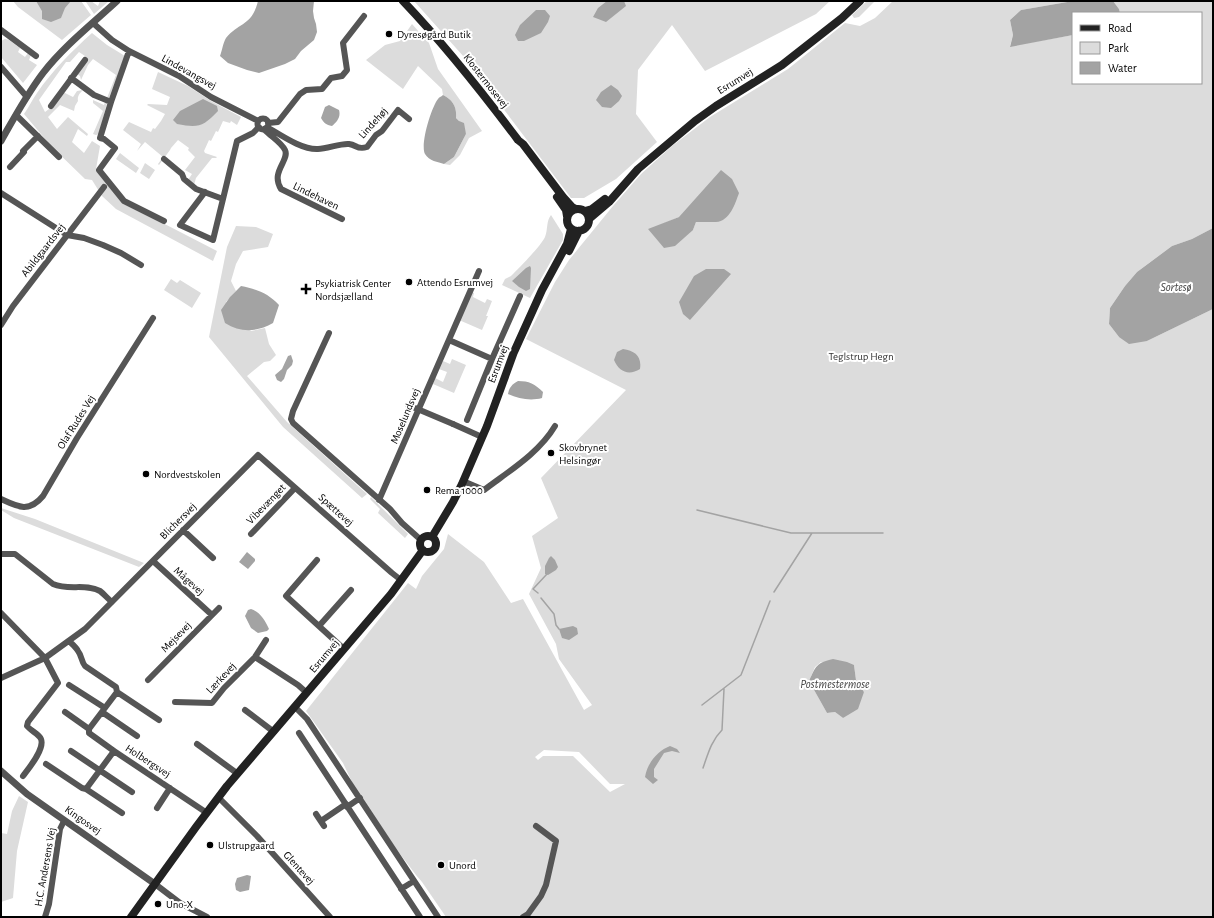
<svg xmlns="http://www.w3.org/2000/svg" width="1214" height="918" viewBox="0 0 1214 918" font-family="'Alegreya Sans',sans-serif">
  <rect width="100%" height="100%" fill="#fff"/>
  <path fill="#dcdcdc" fill-rule="evenodd" d="M13 1H81L91 15 62 40 18 7Z
    M88 1H91L98 6 100 1H109L94 14 86 2Z
    M414 1H830L816 14 705 71 672 25 638 70 636 114 657 142 616 179 584 198H571L464 57Z
    M867 1H875L859 17 854 18 852 15Z
    M893 1H1073L1021 10 1010 20 1013 35 1010 46 1073 35V83H1201V13H1120L1119 9 1113 1H1213V228L1192 239 1172 246 1149 263 1137 272 1125 286 1110 308 1109 324 1119 337 1147 341 1213 309V917H446L422 882 416 875 394 846 353 784 343 763 306 711 408 583 416 589 422 576 444 549 448 534 484 562 511 603 523 599 584 710 592 705 559 659 556 644 529 594 541 568 532 536 558 518 541 478 626 390 526 339 555 282 569 260 613 206 641 174 672 146 710 117 788 69 845 23 860 26 875 18ZM679 217 703 222H696L693 230H648ZM821 662 854 665 856 680 864 692 843 718 835 712 827 713 809 681 815 667ZM544 750 579 752 610 784H625L610 792 573 756H543L538 760 535 757Z
    M412 24 429 43 438 69 482 131 469 138 460 155 450 165 444 164 454 157 466 134 459 121 456 118C457 107 453 100 443 95L442 89 418 66 403 89 366 60 385 45 400 41Z
    M92 33 107 45 125 56 109 98H107L116 75 93 59 88 65 81 80 80 76 77 74 85 56 79 52 70 62H66L39 100 45 112 53 106 63 92 73 97 77 91 83 90C80 93 77 96 78 101L75 106 74 111 60 105 48 117 57 129 68 117 88 134 87 136 78 129 72 142 84 153 92 141 100 146 96 169 122 202 217 251 213 261 116 209 102 196 92 180 85 179 51 146 24 114C29 107 32 100 37 93 52 71 72 51 92 33Z
    M5 39 9 40 20 48 18 52 25 57 28 53 31 55 29 60 37 65 23 83 1 57V41Z
    M158 72 188 86 211 101 241 117 237 125 231 121 230 123 223 121 218 132 216 131 211 141 209 140 204 151 205 153 217 157 216 158H212L196 178 194 185 188 180 192 174 185 170 195 157 188 150 189 148 178 140 171 148 170 150 159 165 158 164 163 157 145 142 137 151 141 144 123 130 129 122 151 132 153 128 155 129 161 121 165 114 147 105 148 104 167 105 170 97 152 89Z
    M93 100 104 105 105 102 107 103 99 134 96 135 93 134 103 111 93 103Z
    M120 153 139 168 136 173 116 159Z
    M145 163 155 170 149 179 140 173Z
    M551 215 563 234V240L530 298 502 285 505 279 511 276C520 267 540 247 545 237 548 230 546 221 551 215Z
    M236 226 256 227 273 234 268 247 243 251 236 264 231 281 236 291 226 302 251 331 265 328 269 344 276 355 270 361 264 362 247 376 287 422 367 494 362 498 283 427 209 337 227 247Z
    M171 279 177 283 180 280 201 293 192 308 164 290Z
    M472 292 474 293 473 297 485 303 487 299 492 301 486 316H488L482 330 459 320Z
    M452 359 466 365 454 393 433 384 435 378 443 382 447 372 439 369 443 361 450 364Z
    M371 497 408 534 405 538 378 513 380 509 370 499Z
    M1 508 35 519 144 563 139 567 14 518 1 510Z
    M19 796 28 802 17 851 13 898 1 902V833L7 834 12 811Z"/>
  <path fill="#a3a3a3" d="M36 1H71L65 8 61 18 51 22 42 19V11Z
    M258 1H314L313 11 314 18 316 24 317 32 314 40 301 51 295 59 285 64 259 73 247 70 228 63 220 56C222 51 223 43 226 38 239 22 252 26 258 1Z
    M607 1H624L626 6 606 22 593 17 598 8Z
    M1073 1H1113L1119 9 1120 13H1073V35L1010 47 1013 35 1010 20 1021 10Z
    M536 10H545L550 16 548 22 541 33 524 41H518L515 35 520 25Z
    M611 85 618 90 622 96 619 101 611 108 602 107 596 100 601 92Z
    M443 95C453 100 457 107 456 118L459 121 464 123 466 134 454 157 444 164C438 162 429 161 425 154 420 145 431 108 438 99 439 97 441 97 443 95Z
    M203 99 217 106 218 111C203 127 198 128 177 124L173 120 180 111Z
    M329 105 339 110C341 117 337 122 332 126 326 125 324 123 321 118L325 107Z
    M721 170 732 179 739 193C735 204 730 221 716 222 709 222 703 222 696 222L693 230 675 246 664 248 648 229 679 217Z
    M1213 228V309L1147 341 1129 344 1119 337 1109 324 1110 308 1125 286 1137 272 1172 246 1192 239Z
    M530 266 531 268 530 289 526 291 519 287 512 281 526 268Z
    M706 269H724L731 274 690 320 683 314 679 302 694 276Z
    M241 286C256 289 268 293 279 305L273 323C257 332 241 333 225 323L221 310 230 297Z
    M623 349C635 351 642 356 640 369 629 376 619 372 614 360L617 352Z
    M291 355 293 361 292 365 287 370 284 379 281 382 277 380 275 375 282 369 288 356Z
    M518 381C529 381 535 384 543 392L542 398C531 401 519 399 508 394 509 388 512 384 518 381Z
    M247 552 255 559V561L248 569 239 562Z
    M551 556 555 560 558 567 556 570 548 575 545 574V566L549 558Z
    M251 609C260 612 265 620 269 629L267 631 258 633 251 628 245 616 248 610Z
    M573 626 577 628 578 634 569 640 562 638 559 629Z
    M833 659 847 662 854 665 856 680 864 692 858 709 843 718 835 712 827 713 809 681C816 666 816 663 833 659Z
    M670 746 677 749 680 753 672 751 664 753 654 769V777L658 780 653 784 645 777C647 764 657 751 670 746Z
    M247 875 251 876 249 890 240 892 236 890 235 884 237 878Z"/>
  <g fill="none" stroke-linecap="round" stroke-linejoin="round">
    <path stroke="#a3a3a3" stroke-width="1.5" d="M697 510 791 533H883
      M774 592 812 533
      M538 593 533 589 547 574
      M541 598 554 614 556 625 559 629
      M702 705 741 675 770 601
      M703 768C708 754 711 741 722 730L724 689"/>
    <path stroke="#555" stroke-width="6" d="M93 23 112 40 129 51 179 76 211 97 258 121
      M1 30 36 56
      M129 51 111 102 100 138 104 139 115 148 99 170 124 201 164 221
      M1 67 27 97
      M71 78 94 95 111 102
      M51 106 85 60
      M16 115 59 157
      M257.5 124a5.5 5.5 0 1 1 11 0a5.5 5.5 0 1 1-11 0Z
      M268 123 278 122 300 94 306 90 322 89 331 78 342 76 347 70 343 43 364 16
      M267 127C281 135 302 150 318 149 327 149 341 143 349 144 357 145 357 150 367 147L376 135 382 131 398 110 409 119
      M264 129C270 136 281 142 285 150 290 160 270 172 281 189L342 219
      M164 159 182 174 184 179 196 189 223 199 237 141 253 133 259 127
      M10 167 24 152 23 151 38 136
      M205 192 180 225 213 240 223 199
      M1 193 67 235 84 238 103 245 121 253 141 265
      M1 325 13 306 104 187
      M329 333 293 411 291 419 293 423 390 509 402 523 421 540
      M449 340 492 359
      M467 420 492 359 520 296
      M453 424 482 437
      M463 481 484 490C509 471 539 453 555 426
      M1 499C18 507 29 513 43 496L77 438 153 318
      M379 500 479 271
      M183 530 213 558
      M251 534 295 488
      M1 554H15L53 584C69 591 85 583 100 591 104 594 108 599 112 602
      M317 560 286 596 344 649
      M153 561 212 615
      M1 613 45 658 58 683 28 722 27 726C31 731 39 734 41 739 45 749 29 768 23 776
      M319 626 351 590
      M255 657 298 685 307 693
      M1 678 45 658 85 629 258 455 392 573 401 580
      M148 680 219 608
      M69 685 105 708
      M117 692 159 720
      M175 702 212 703 224 688 255 657 266 640
      M295 707 307 719 438 917
      M245 710 274 732
      M65 712 89 729
      M102 712 137 736
      M299 733 420 917
      M197 744 238 774
      M71 751 132 792
      M114 751 207 813
      M46 764 82 788 86 789 114 751 89 733V729L117 692 116 687 85 666C81 661 82 656 78 651 76 647 72 644 69 641
      M86 789 122 813
      M219 798 257 836 330 917
      M347 807 360 798
      M157 808 170 788
      M316 814 324 826
      M321 821 346 804
      M155 884 180 903 207 917
      M401 889 414 881
      M45 917 49 904 60 829 64 821
      M523 917 528 914 541 896 546 885 556 841 536 826"/>
    <path stroke="#555" stroke-width="7" d="M1 141C14 118 27 94 43 73 64 46 92 24 117 1
      M1 771 27 794 155 884"/>
    <path stroke="#222" stroke-width="8" d="M403 1C445 45 482 92 518 140L523 144 563 197 572 207 576 209
      M557 197 566 210 567 216
      M567 220a11 11 0 1 1 22 0a11 11 0 1 1-22 0Z
      M585 211 592 209 605 199
      M589 219 609 202 638 169 695 121 716 106 782 65 842 18 860 1
      M569 251 579 231
      M420 544a8 8 0 1 1 16 0a8 8 0 1 1-16 0Z
      M432 537 453 502 462 484 487 426 514 352 542 290 567 244 571 229
      M131 917 196 827 227 786 391 594 423 550"/>
    <path stroke="#555" stroke-width="6" d="M408 405 453 424"/>
  </g>
  <g fill="#000" stroke="#fff" stroke-width="1.5">
    <circle cx="389" cy="34" r="4"/>
    <circle cx="409" cy="282" r="4"/>
    <path d="M304 283h4v4h4v4h-4v4h-4v-4h-4v-4h4z"/>
    <circle cx="551" cy="453" r="4"/>
    <circle cx="146" cy="474" r="4"/>
    <circle cx="427" cy="490" r="4"/>
    <circle cx="210" cy="845" r="4"/>
    <circle cx="441" cy="865" r="4"/>
    <circle cx="158" cy="904" r="4"/>
  </g>
  <g text-anchor="middle" dominant-baseline="central" stroke-width="4" stroke-linejoin="round" paint-order="stroke">
    <g font-size="11" fill="#000" stroke="#fff" text-anchor="start">
      <text x="397" y="34">Dyresøgård Butik</text>
      <text x="417" y="282">Attendo Esrumvej</text>
      <text x="315" y="283">Psykiatrisk Center<tspan x="315" dy="13">Nordsjælland</tspan></text>
      <text x="559" y="447">Skovbrynet<tspan x="559" dy="13">Helsingør</tspan></text>
      <text x="154" y="474">Nordvestskolen</text>
      <text x="435" y="490">Rema 1000</text>
      <text x="218" y="845">Ulstrupgaard</text>
      <text x="449" y="865">Unord</text>
      <text x="166" y="904">Uno-X</text>
    </g>
    <g font-size="11" fill="#000" stroke="#fff">
      <text transform="translate(189 72) rotate(29)">Lindevangsvej</text>
      <text transform="translate(486 81) rotate(52)">Klostermosevej</text>
      <text transform="translate(735 81) rotate(-32)">Esrumvej</text>
      <text transform="translate(373 123) rotate(-48)">Lindehøj</text>
      <text transform="translate(316 196) rotate(26)">Lindehaven</text>
      <text transform="translate(43 250) rotate(-52)">Abildgaardsvej</text>
      <text transform="translate(498 364) rotate(-69)">Esrumvej</text>
      <text transform="translate(405 416) rotate(-67)">Moselundsvej</text>
      <text transform="translate(76 422) rotate(-58)">Olaf Rudes Vej</text>
      <text transform="translate(266 504) rotate(-46)">Vibevænget</text>
      <text transform="translate(336 510) rotate(42)">Spættevej</text>
      <text transform="translate(178 521) rotate(-45)">Blichersvej</text>
      <text transform="translate(189 581) rotate(42)">Mågevej</text>
      <text transform="translate(176 637) rotate(-46)">Mejsevej</text>
      <text transform="translate(324 656) rotate(-50)">Esrumvej</text>
      <text transform="translate(221 678) rotate(-47)">Lærkevej</text>
      <text transform="translate(148 761) rotate(33)">Holbergsvej</text>
      <text transform="translate(83 820) rotate(35)">Kingosvej</text>
      <text transform="translate(45 867) rotate(-80)">H.C. Andersens Vej</text>
      <text transform="translate(299 868) rotate(48)">Glentevej</text>
    </g>
    <g font-size="11" fill="#333" stroke="#fff">
      <text x="861" y="356">Teglstrup Hegn</text>
    </g>
    <g font-size="12" font-style="italic" fill="#444" stroke="#fff">
      <text x="1176" y="287">Sortesø</text>
      <text x="835" y="684">Postmestermose</text>
    </g>
  </g>
  <rect width="1214" height="918" fill="none" stroke="#000000" stroke-width="4"/>
  <rect x="1072" y="12" width="130" height="72" fill="#ffffff" stroke="#999999"/>
  <rect x="1080" y="25" width="20" height="6" fill="#222222" stroke="#999999"/>
  <text x="1108" y="32" font-size="12" fill="#000000">Road</text>
  <rect x="1080" y="42" width="20" height="12" fill="#dcdcdc" stroke="#999999"/>
  <text x="1108" y="52" font-size="12" fill="#000000">Park</text>
  <rect x="1080" y="62" width="20" height="12" fill="#a3a3a3" stroke="#999999"/>
  <text x="1108" y="72" font-size="12" fill="#000000">Water</text>
</svg>
